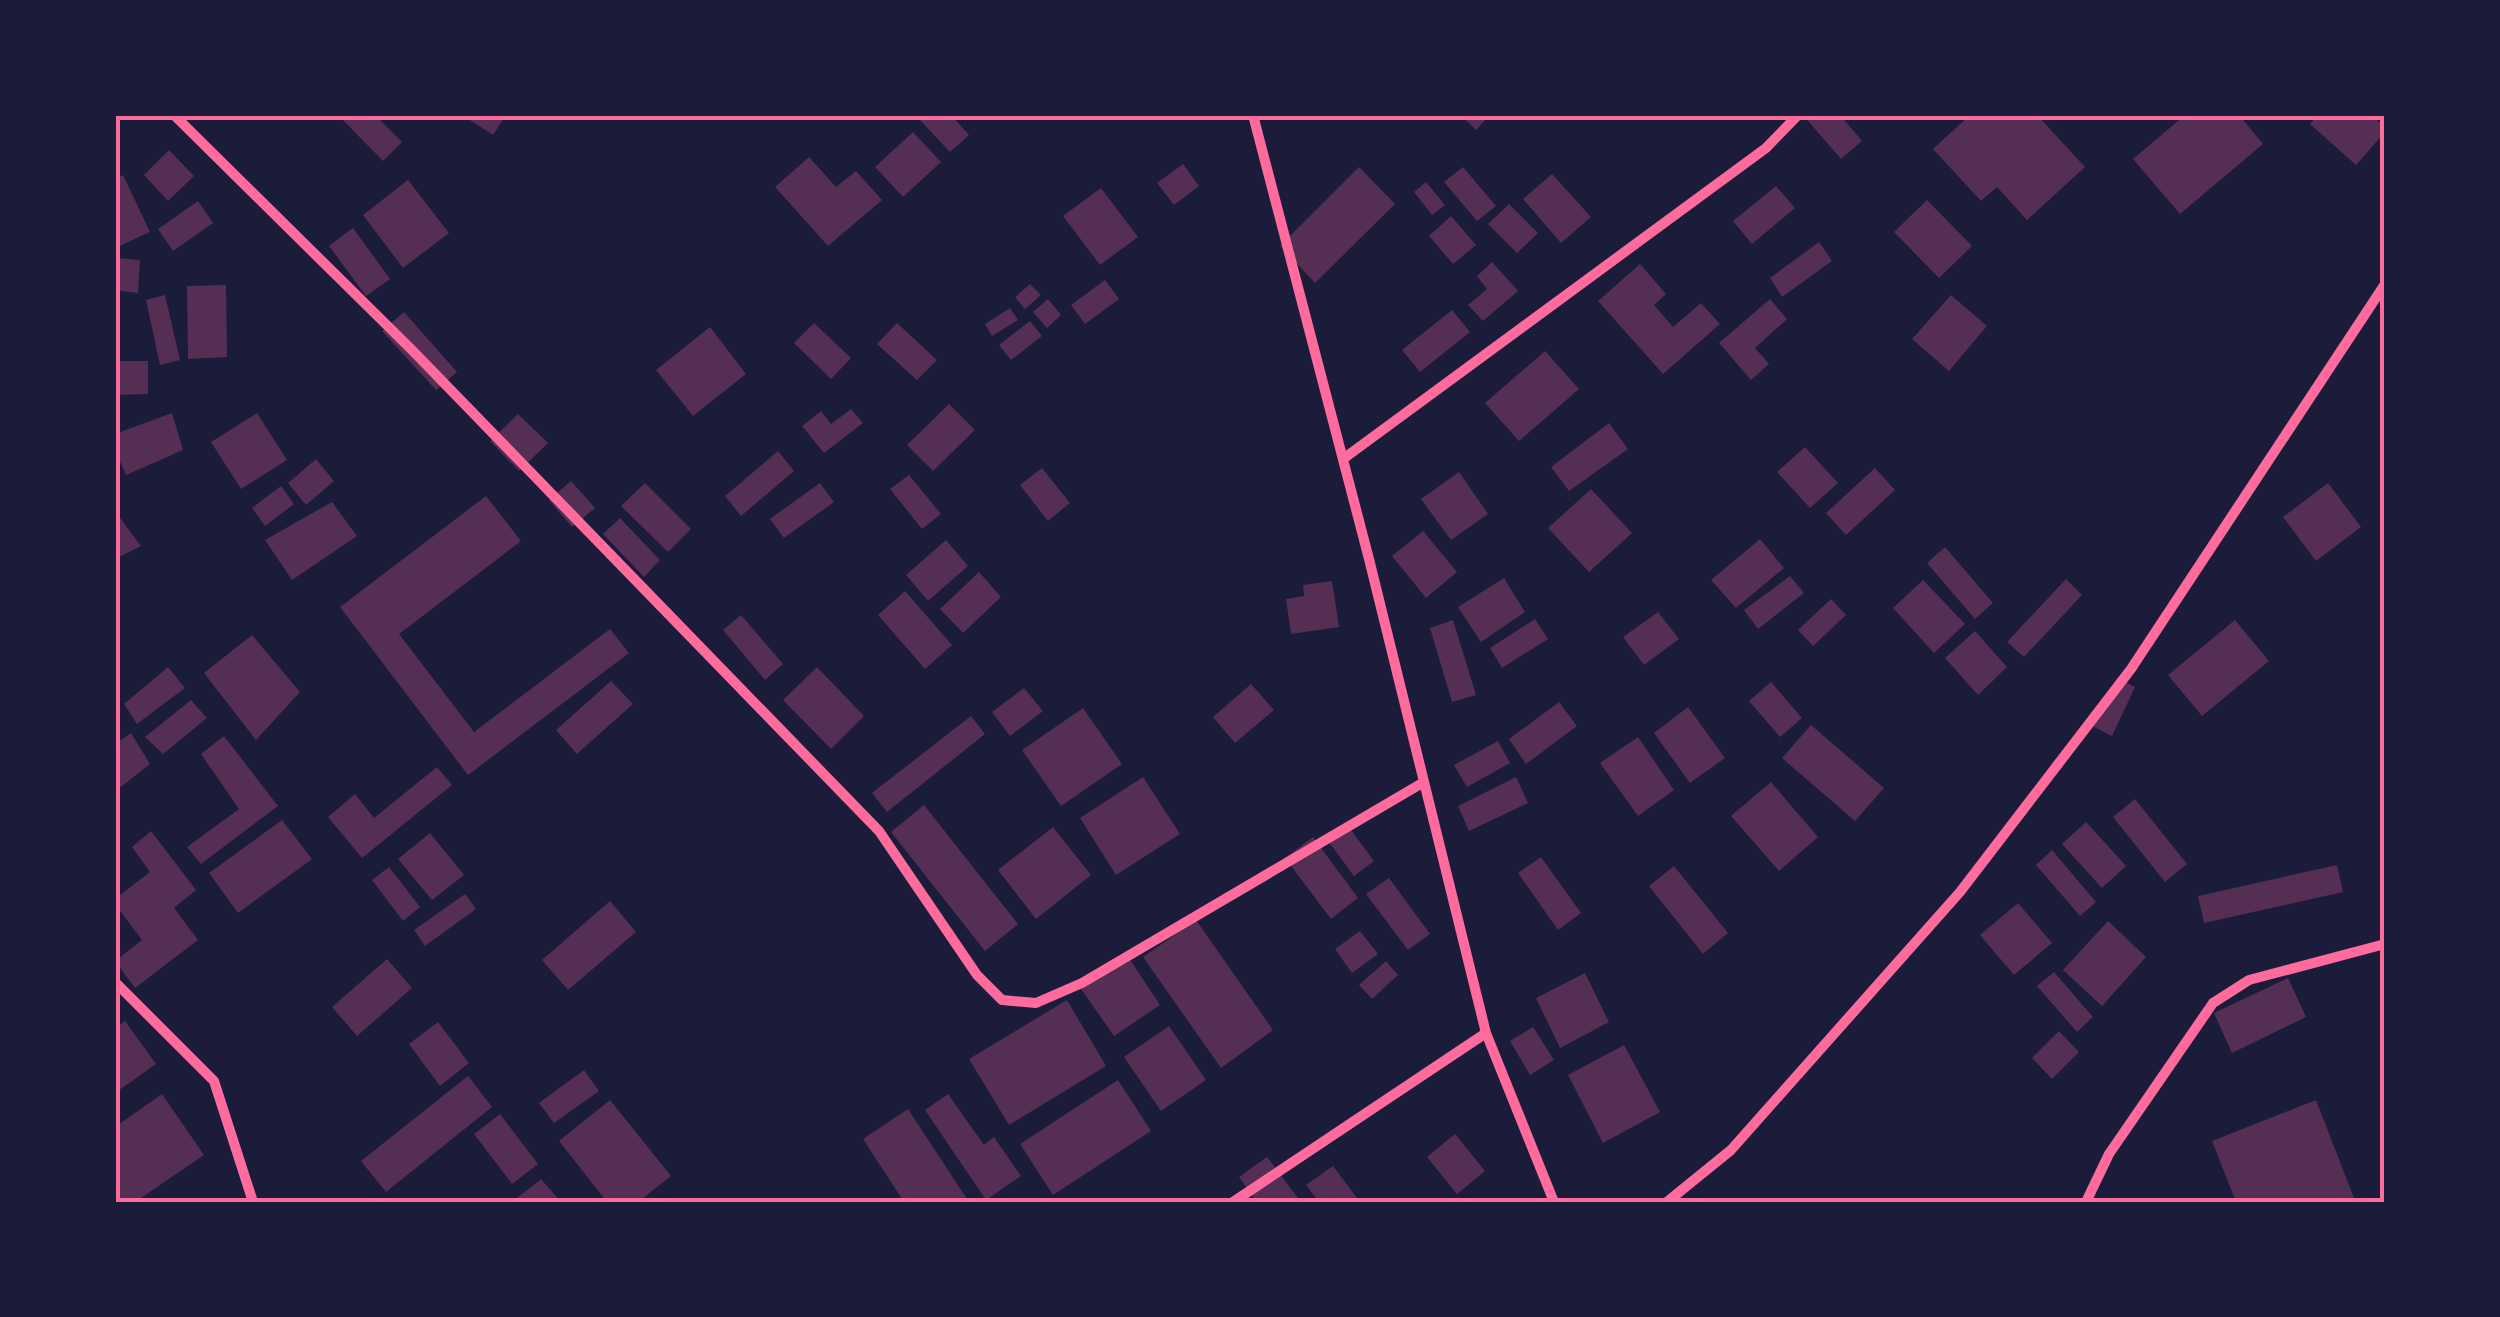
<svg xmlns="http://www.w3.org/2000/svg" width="2500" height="1317" viewBox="0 0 2500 1317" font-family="Bitter,serif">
  <rect width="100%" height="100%" fill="#1b1b3a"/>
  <path fill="#542f53" d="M338 115H375L402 142 383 161Z
    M462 115H506L493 135Z
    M925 115H951L969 135 950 152 920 120Z
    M1461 115H1490L1476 130Z
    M1803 115H1840L1862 141 1841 159Z
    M1970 115H2037L2085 167 2027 220 1997 187 1981 201 1933 149Z
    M2185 115H2239L2263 144 2180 214 2133 159Z
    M2318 115H2371L2385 127V132L2356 165 2310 124Z
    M913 132 941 162 903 197 875 167Z
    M169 150 194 176 168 201 144 175Z
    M809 157 836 187 856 171 882 200 828 246 775 187Z
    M1183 164 1199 186 1174 205 1157 183Z
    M1359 167 1395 204 1315 283 1280 246Z
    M1463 167 1496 206 1477 221 1444 182Z
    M1552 174 1591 217 1561 243 1523 199Z
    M123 175 150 232 115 248V179Z
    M408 180 449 233 403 268 363 215Z
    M1426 182 1445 205 1432 215 1414 192Z
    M1776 186 1795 208 1752 244 1733 221Z
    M1101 188 1138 237 1100 265 1063 216Z
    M1927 200 1972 246 1939 278 1894 232Z
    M198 201 213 223 173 251 158 229Z
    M1509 204 1538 233 1517 253 1488 224Z
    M1451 216 1476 245 1453 264 1429 236Z
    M353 228 390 279 366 296 329 246Z
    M1819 242 1832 261 1782 297 1770 278Z
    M115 258 140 260 138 293 115 290Z
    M1492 262 1518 291 1483 321 1468 305 1487 289 1477 276Z
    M1640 264 1666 294 1654 305 1673 327 1701 303 1720 324 1663 374 1598 301Z
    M1105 280 1119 299 1085 324 1071 305Z
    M1030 284 1041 295 1025 309 1015 297Z
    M226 285 227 357 188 359 187 286Z
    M165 295 180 360 160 365 146 300Z
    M1951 295 1987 326 1949 371 1912 339Z
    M1048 299 1061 315 1047 328 1033 312Z
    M1770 299 1787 319 1755 348 1769 364 1751 380 1719 343Z
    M1010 308 1018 320 992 336 985 324Z
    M1452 310 1470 332 1420 372 1402 350Z
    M404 312 457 372 436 390 382 331Z
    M1030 321 1042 336 1011 360 999 345Z
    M814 323 851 358 831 379 794 343Z
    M897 323 937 360 917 380 877 344Z
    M710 327 746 374 693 416 656 370Z
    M1545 351 1579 389 1519 441 1485 403Z
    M115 361H148V394L115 395Z
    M949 404 975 430 933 471 907 445Z
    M851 409 863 423 824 453 802 426 821 411 831 424Z
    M172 413 183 450 126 475 115 450V434Z
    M257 413 287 460 241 489 211 442Z
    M518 414 548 443 519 471 490 441Z
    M1609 423 1628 449 1569 491 1551 467Z
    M1805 447 1838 483 1810 508 1777 472Z
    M778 451 794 471 741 516 725 496Z
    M316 459 334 481 306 505 288 483Z
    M1042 468 1070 503 1048 521 1020 485Z
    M1875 468 1895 490 1846 535 1826 513Z
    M1459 472 1488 514 1451 540 1421 499Z
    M909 475 941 514 922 529 890 489Z
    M571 481 595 508 572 527 549 500Z
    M645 483 691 529 668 552 621 506Z
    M820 483 834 502 784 538 770 519Z
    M2328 483 2361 527 2316 561 2283 517Z
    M281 486 294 504 265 526 252 508Z
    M1591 489 1632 533 1589 572 1548 528Z
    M486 496 521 541 399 634 474 732 610 629 629 653 468 775 340 607Z
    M332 502 357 536 292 580 265 540Z
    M115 511 141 546 115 559Z
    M620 518 660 560 644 577 603 534Z
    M1423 531 1457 572 1426 598 1392 556Z
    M1760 539 1784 568 1736 608 1711 580Z
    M946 540 968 566 928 601 906 575Z
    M1945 547 1993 603 1975 619 1927 563Z
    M979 572 1001 597 963 633 940 609Z
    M1790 576 1804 593 1758 629 1744 610Z
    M1504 578 1525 612 1481 642 1458 607Z
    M2066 579 2082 595 2024 657 2007 642Z
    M1923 580 1965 624 1934 653 1893 608Z
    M1332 581 1339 627 1291 634 1286 599 1304 596 1303 585Z
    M905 591 952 645 925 669 878 615Z
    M1831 599 1846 615 1813 646 1798 630Z
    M1658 612 1679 639 1644 665 1623 637Z
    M741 615 783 664 765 680 723 630Z
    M1535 619 1548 639 1502 668 1490 648Z
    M1453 620 1476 695 1452 702 1430 628Z
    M2235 620 2269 661 2202 716 2168 675Z
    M1975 631 2007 667 1978 695 1945 658Z
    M252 635 300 692 256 740 204 673Z
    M168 667 185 688 137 724 124 704Z
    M817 667 864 716 831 749 783 700Z
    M2117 678 2135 687 2112 736 2092 726Z
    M611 681 633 704 577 754 556 730Z
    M1771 682 1802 718 1780 737 1749 701Z
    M1251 684 1274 710 1235 743 1213 717Z
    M1024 688 1043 711 1010 736 992 712Z
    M191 700 207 718 163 754 145 737Z
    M1559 702 1577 726 1526 764 1509 739Z
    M1688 707 1725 758 1690 783 1654 733Z
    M1083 708 1122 764 1061 806 1022 750Z
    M971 716 985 734 887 812 872 793Z
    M1811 725 1884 788 1855 821 1782 758Z
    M131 733 150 764 118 789 115 786V744Z
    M224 736 278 806 201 864 187 847 239 809 201 754Z
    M1638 737 1674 790 1638 816 1600 763Z
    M1498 741 1510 763 1467 787 1454 765Z
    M437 767 452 785 362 858 328 817 355 794 374 818Z
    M1143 777 1180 834 1116 875 1080 818Z
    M1516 777 1528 803 1469 831 1458 806Z
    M1771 782 1818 837 1779 871 1731 816Z
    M2135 799 2187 864 2165 882 2113 817Z
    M924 805 1018 924 985 951 891 832Z
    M282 820 312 859 238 913 209 873Z
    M2086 822 2126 866 2102 888 2062 844Z
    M1348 826 1374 861 1354 876 1328 841Z
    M1053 827 1091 875 1036 919 998 870Z
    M151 831 196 890 174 908 198 940 135 988 115 961 142 940 115 904V899L150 872 132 847Z
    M430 833 464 875 432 900 398 859Z
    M1313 837 1358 898 1331 919 1285 858Z
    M2052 850 2096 902 2080 916 2036 865Z
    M1541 857 1581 913 1558 930 1518 873Z
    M2337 865 2343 892 2204 923 2198 896Z
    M1674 866 1728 933 1703 954 1649 886Z
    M389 867 420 907 403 921 372 880Z
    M1389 878 1430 934 1408 950 1366 894Z
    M465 894 476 909 425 946 414 930Z
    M610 901 636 932 568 990 542 960Z
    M2018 903 2052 943 2014 975 1980 935Z
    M1196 920 1273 1030 1221 1068 1143 957Z
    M2108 921 2146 957 2102 1006 2063 970Z
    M1360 931 1378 954 1352 973 1335 949Z
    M1127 955 1160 1005 1114 1036 1079 986Z
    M387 959 412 988 357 1036 332 1007Z
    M1386 961 1398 975 1372 999 1359 985Z
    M2054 972 2093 1017 2077 1032 2037 986Z
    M1585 973 1609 1022 1560 1048 1536 998Z
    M2288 978 2306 1017 2232 1053 2214 1013Z
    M1067 1000 1106 1066 1009 1125 969 1059Z
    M125 1021 156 1064 115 1093V1028Z
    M438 1022 469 1063 440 1086 409 1044Z
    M1169 1026 1206 1080 1161 1111 1124 1057Z
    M1533 1027 1554 1060 1530 1075 1510 1041Z
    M2059 1031 2079 1052 2052 1079 2032 1058Z
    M1624 1045 1660 1112 1603 1143 1568 1075Z
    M584 1070 599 1091 554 1123 539 1103Z
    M468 1076 492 1107 386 1192 361 1161Z
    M1118 1080 1151 1131 1053 1195 1020 1144Z
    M162 1094 204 1155 135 1202H115V1127Z
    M948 1094 984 1145 994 1137 1021 1176 986 1200 925 1110Z
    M610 1100 671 1176 638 1202H607L559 1141Z
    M2316 1100 2354 1198 2343 1202H2236L2212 1141Z
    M908 1109 969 1202H904L863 1139Z
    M500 1114 538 1164 512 1184 474 1134Z
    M1455 1134 1485 1171 1457 1194 1427 1157Z
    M1267 1157 1301 1202H1257L1239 1177Z
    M1333 1166 1360 1202H1319L1306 1185Z
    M541 1179 561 1202H520L517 1198Z"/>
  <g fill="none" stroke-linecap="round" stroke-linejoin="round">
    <path stroke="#ff6b9d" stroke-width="10" d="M174 115 411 349 879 831 977 975 1002 1000 1036 1003 1082 983 1424 782
      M1253 115 1369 559 1486 1033 1554 1202
      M1343 459 1766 148 1798 115
      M115 982 214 1081 253 1202
      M1233 1202 1486 1033
      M1667 1202 1731 1150 1960 892 2131 669 2385 284
      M2086 1202 2109 1154 2213 1003 2249 980 2385 944"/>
  </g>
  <rect width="2500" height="1317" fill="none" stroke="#1b1b3a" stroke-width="235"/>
  <rect x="118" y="118" width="2264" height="1082" fill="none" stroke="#ff6b9d" stroke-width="4"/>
</svg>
